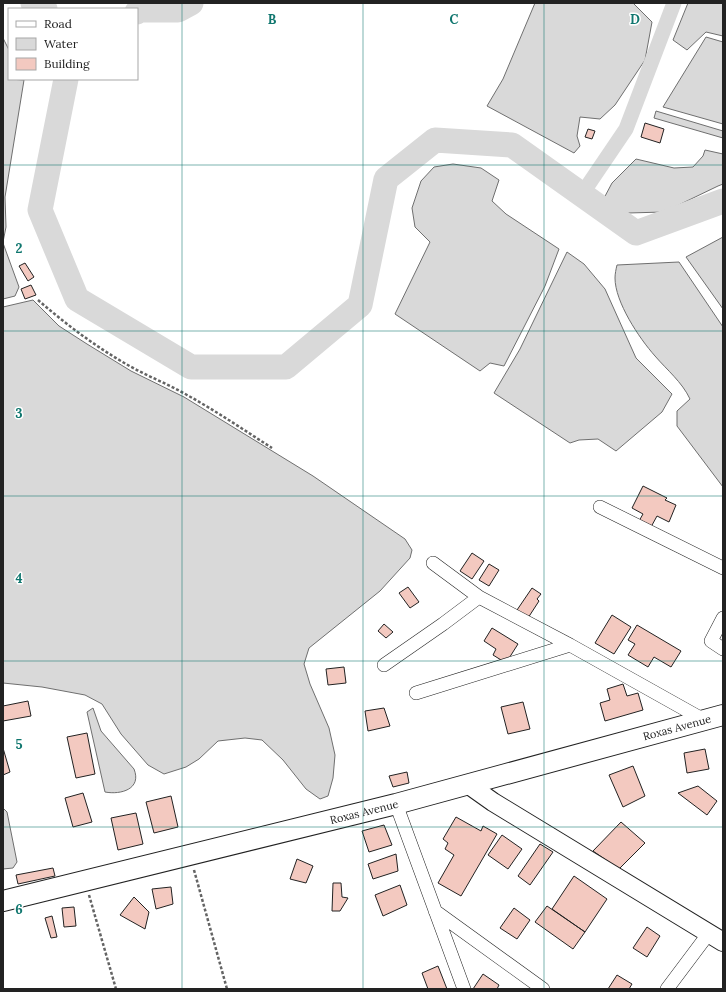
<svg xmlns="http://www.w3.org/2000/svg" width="726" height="992" viewBox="0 0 726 992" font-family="Lora,serif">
  <rect width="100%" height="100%" fill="#fff"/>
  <path fill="#d9d9d9" stroke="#6f6f6f" d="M535 3H633L652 22 645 60 615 105 600 119 580 117 577 136 580 146 574 153 487 106 503 79Z
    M688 3H723V36L706 32 687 50 673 40Z
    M706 37 723 42V124L663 107Z
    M3 38 9 50V79L24 80 5 197 6 227 3 242Z
    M656 111 723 131V138L654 118Z
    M705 150 723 154V184L718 186 664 212 628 213 603 200 612 183 636 159 674 168 693 167 703 156Z
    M453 164 481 168 499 180 492 201 506 214 559 249 545 286 504 366 490 363 480 371 395 314 430 242 415 227 412 208 421 181 434 167Z
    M723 237V309L686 257Z
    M3 243 19 287 15 296 3 299Z
    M567 252 584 264 605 289 636 358 672 394 662 412 616 451 598 439 579 440 570 443 494 393 520 349Z
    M679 262 723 327V487L677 426V411L690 399C682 382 667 370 655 356 639 338 615 302 615 278 615 274 616 269 617 265Z
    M33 300 59 326 87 344 131 371 184 397 313 476 405 539 412 550 410 558 380 591 309 648 304 664 310 684 329 728 335 755 333 778 328 796 320 799 306 789 283 760 262 740 245 738 218 741 199 759 186 767 164 774 148 765 121 734 102 704 85 695 42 687 3 683V307Z
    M93 708 101 731 134 769C142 789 121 795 105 792L87 712Z
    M3 808 7 812 17 862 13 868 3 869Z"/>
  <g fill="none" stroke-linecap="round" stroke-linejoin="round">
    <path stroke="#d9d9d9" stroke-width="15" d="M582 194 626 129 674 3"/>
    <path stroke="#d9d9d9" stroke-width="25" d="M33 3 45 9
      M137 12 139 10H178L191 3
      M66 79 40 210 77 299 191 367H286L360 305 386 179 435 140 512 145 636 233 723 201"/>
  </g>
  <path fill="#f3c9c0" stroke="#222" d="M645 123 664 129 660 143 641 137Z
    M588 129 595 131 592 139 585 137Z
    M25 263 34 277 28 281 19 266Z
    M31 285 36 295 25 299 21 289Z
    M643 486 667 498 665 500 676 505 669 522 657 516 651 527 639 521 643 514 632 508Z
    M472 553 484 561 472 579 460 571Z
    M489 564 499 570 489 586 479 580Z
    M408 587 419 602 410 608 399 593Z
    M532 588 541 594 537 599 539 601 528 618 517 610Z
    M612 615 631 627 614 654 595 643Z
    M384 624 393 632 386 638 378 631Z
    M637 625 681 651 671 667 654 657 648 667 628 655 635 644 628 640Z
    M492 628 518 644 506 663 493 655 496 649 484 641Z
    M344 667 346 683 328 685 326 669Z
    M623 684 627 696 638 693 643 710 605 721 600 703 610 700 607 689Z
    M28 701 31 716 3 721V706Z
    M523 702 530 729 508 734 501 707Z
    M384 708 390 726 368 731 365 711Z
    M87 733 95 774 76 778 67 737Z
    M3 748 10 772 3 775Z
    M705 749 709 769 687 773 684 753Z
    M633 766 645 796 623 807 609 775Z
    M407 772 409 783 393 787 389 776Z
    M698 786 717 801 707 815 678 793Z
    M83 793 92 822 73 827 65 798Z
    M171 796 178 827 154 833 146 802Z
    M136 813 143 844 118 850 111 818Z
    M456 817 481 831 483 826 497 834 461 896 438 883 454 855 445 849 448 843 443 839Z
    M621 822 645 843 619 869 593 851Z
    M384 825 392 845 369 852 362 831Z
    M502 835 522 849 508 869 488 855Z
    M540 844 553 852 530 885 518 876Z
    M396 854 398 871 373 879 368 864Z
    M297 859 313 866 306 883 290 879Z
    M53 868 55 876 18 884 16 875Z
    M574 876 607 899 585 932 552 909Z
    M333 883H341L342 897 348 898 340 911H332Z
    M400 885 407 905 383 916 375 895Z
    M171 887 173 904 156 909 152 889Z
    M134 897 149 912 145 929 120 915Z
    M547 906 585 932 573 949 535 922Z
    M74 907 76 926 64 927 62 908Z
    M514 908 530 920 517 939 500 928Z
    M52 916 57 937 51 938 45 918Z
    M647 927 660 936 647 957 633 948Z
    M438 966 447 989H428L422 973Z
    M483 974 499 985 497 989H473Z
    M617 975 632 984 629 989H608Z"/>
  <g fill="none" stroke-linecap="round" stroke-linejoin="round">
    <defs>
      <path id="street" d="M600 507 723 568
        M433 563 479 597 570 645 704 720
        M723 618 711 641 723 649
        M384 665 443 624 479 597
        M416 693 570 645
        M396 804 464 989
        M435 911 543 989
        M667 989 709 933"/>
      <path id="secondary" d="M469 785 493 802 723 942"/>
      <g id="primary">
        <path id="s1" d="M3 901 396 804 723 715"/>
      </g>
    </defs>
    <use href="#street" stroke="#222" stroke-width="14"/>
    <use href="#secondary" stroke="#222" stroke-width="20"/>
    <use href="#primary" stroke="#222" stroke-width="22"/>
    <path stroke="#646464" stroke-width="2.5" stroke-dasharray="3 2" stroke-linecap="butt" d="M38 300C68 326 100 350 135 369 152 378 170 385 187 395 216 411 244 430 272 448
      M194 870 227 989
      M89 895 116 989"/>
    <use href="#street" stroke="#fff" stroke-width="13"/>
    <use href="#secondary" stroke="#fff" stroke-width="18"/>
    <use href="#primary" stroke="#fff" stroke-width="20"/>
  </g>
  <path fill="none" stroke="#0f766e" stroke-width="1" stroke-opacity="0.55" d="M182 3V989M363 3V989M544 3V989M3 165H723M3 331H723M3 496H723M3 661H723M3 827H723"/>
  <g text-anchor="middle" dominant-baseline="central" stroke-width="3" stroke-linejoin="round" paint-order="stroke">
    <g font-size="11" fill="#222" stroke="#fff">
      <text stroke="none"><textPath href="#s1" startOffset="696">Roxas Avenue</textPath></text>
      <text stroke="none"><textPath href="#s1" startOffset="372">Roxas Avenue</textPath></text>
    </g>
  </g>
  <g font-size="13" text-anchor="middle" font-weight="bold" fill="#0f766e" stroke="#fff" stroke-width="3" stroke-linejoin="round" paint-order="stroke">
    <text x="272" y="24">B</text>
    <text x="454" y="24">C</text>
    <text x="635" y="24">D</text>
    <text x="19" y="253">2</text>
    <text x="19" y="418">3</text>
    <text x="19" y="583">4</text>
    <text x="19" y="749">5</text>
    <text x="19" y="914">6</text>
  </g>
  <rect width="726" height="992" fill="none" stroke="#222222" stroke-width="8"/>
  <rect x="8" y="8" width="130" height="72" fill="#ffffff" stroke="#a7a7a7"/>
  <rect x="16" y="21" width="20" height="6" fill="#ffffff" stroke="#a7a7a7"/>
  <text x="44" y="28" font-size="12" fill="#222222">Road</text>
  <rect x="16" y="38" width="20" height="12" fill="#d9d9d9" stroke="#a7a7a7"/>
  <text x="44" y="48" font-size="12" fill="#222222">Water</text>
  <rect x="16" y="58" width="20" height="12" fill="#f3c9c0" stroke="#a7a7a7"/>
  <text x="44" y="68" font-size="12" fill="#222222">Building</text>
</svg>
